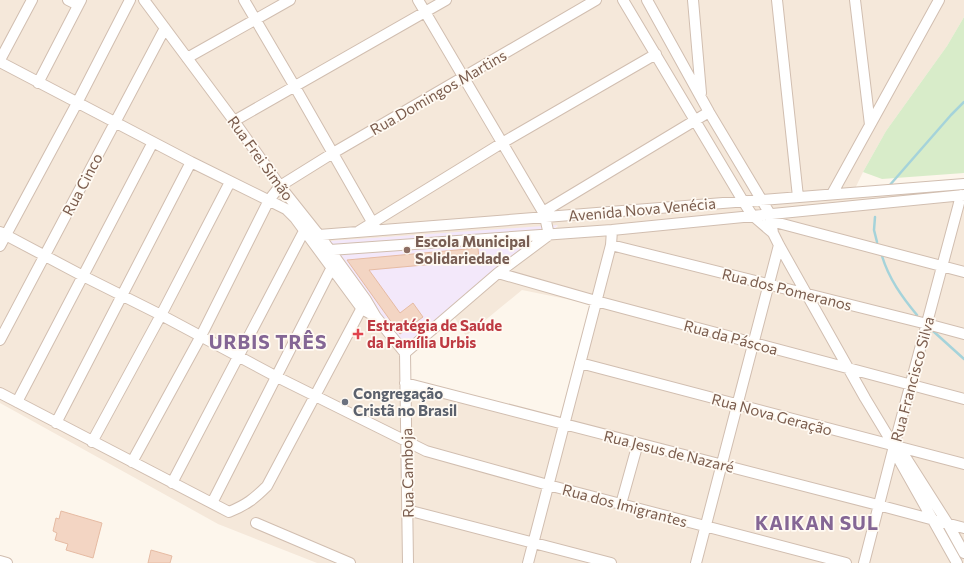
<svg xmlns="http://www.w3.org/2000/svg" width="964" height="563" viewBox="0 0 964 563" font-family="Commissioner,sans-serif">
  <rect width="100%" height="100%" fill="#fdf6ec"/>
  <path fill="#f5e8da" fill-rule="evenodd" d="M0 0H964V17L947 46 886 131 863 172 851 197 964 188V563H317L218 524 0 403ZM558 226 453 315 466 336 522 290 591 304 560 417 401 377V357L316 242Z"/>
  <path fill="#f3e8fa" d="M558 225 453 315 401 357 316 242Z"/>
  <path fill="#d8ecc9" d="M964 17V173L882 179 863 172 886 131 947 46Z"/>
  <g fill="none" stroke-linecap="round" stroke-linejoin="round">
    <path stroke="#a5d3da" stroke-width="2.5" d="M889 186 951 115 964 102
      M875 217 874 230 877 242
      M882 256C889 279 902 297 917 315
      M933 331 964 359"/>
  </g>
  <path fill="#f3d5c3" stroke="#e6bba3" d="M478 248 479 260 369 270 400 313 413 303 423 317 400 334 347 260Z
    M61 511 102 523 93 558 66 550 68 544 55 540 57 533 53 531 56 518 59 519Z
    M151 550 172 556 170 563H148Z"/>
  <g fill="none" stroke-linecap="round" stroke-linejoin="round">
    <defs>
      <path id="minor" d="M68 0 78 5
        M144 0 234 121 280 186 319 235 366 300 376 317 405 353
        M244 0 295 87 375 227
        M623 0 743 201 752 215 773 233
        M647 0 709 112 770 214 773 233 779 245 865 398 894 446
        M693 0 701 93
        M777 0 798 197
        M855 0 870 125
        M187 58 290 0
        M0 60 32 0
        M0 62 191 162 286 209 295 218 362 309 376 317
        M38 83 81 0
        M234 121 446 0
        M832 194 939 0
        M543 212 709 112
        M771 221 964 272
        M359 231 502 143 656 54
        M0 232 83 276 161 315 277 377 426 451 548 485 846 563
        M319 235 964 184
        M611 245 927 324 964 334
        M0 246 77 103 130 0
        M330 250 612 230 964 195
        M498 273 596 301 964 399
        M0 340 165 28
        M580 363 964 464
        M405 383 878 505 964 528
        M0 393 229 512C246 505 254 499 267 486L366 300
        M17 402 153 142
        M56 423 191 162
        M92 442 161 315 230 182
        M899 447 948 524 964 553
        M893 449 957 563
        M132 462 201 336 269 200 280 186 333 153 596 0
        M172 483 304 231 309 228
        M212 503 331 269
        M621 504 638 443
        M407 510 611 563
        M256 523 350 563
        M0 561 7 563
        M408 563 405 353 498 273 549 235 545 217 543 212 418 0
        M528 563 611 245 612 230
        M696 563 779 245
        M864 563 894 446 958 207 961 195"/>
    </defs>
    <use href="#minor" stroke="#d1beb0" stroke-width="12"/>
    <use href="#minor" stroke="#fff" stroke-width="10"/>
  </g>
  <circle fill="#8d6e63" stroke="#fffaf3" stroke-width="1.5" cx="407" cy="250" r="4"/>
  <path fill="#e0444e" stroke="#fffaf3" stroke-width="1.5" d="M356 328h4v4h4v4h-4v4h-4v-4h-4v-4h4z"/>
  <circle fill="#6b7280" stroke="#fffaf3" stroke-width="1.5" cx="345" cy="402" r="4"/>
  <g text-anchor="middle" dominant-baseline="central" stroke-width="3.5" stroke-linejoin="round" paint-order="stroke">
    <g font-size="15" fill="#7a5c4d" stroke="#fffaf3">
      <text transform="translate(438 92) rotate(-30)">Rua Domingos Martins</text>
      <text transform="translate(261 158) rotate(54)">Rua Frei Simão</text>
      <text transform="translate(82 184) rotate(-62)">Rua Cinco</text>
      <text transform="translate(642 209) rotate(-5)">Avenida Nova Venécia</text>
      <text transform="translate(787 289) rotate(14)">Rua dos Pomeranos</text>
      <text transform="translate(731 337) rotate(15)">Rua da Páscoa</text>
      <text transform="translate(912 379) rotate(-75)">Rua Francisco Silva</text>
      <text transform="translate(772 414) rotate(15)">Rua Nova Geração</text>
      <text transform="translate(669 451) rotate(14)">Rua Jesus de Nazaré</text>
      <text transform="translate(407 473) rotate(-91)">Rua Camboja</text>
      <text transform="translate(625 505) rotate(15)">Rua dos Imigrantes</text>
    </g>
    <g font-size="15" font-weight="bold" fill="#785e54" stroke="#fffaf3" text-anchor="start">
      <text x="415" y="241">Escola Municipal<tspan x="415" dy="17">Solidariedade</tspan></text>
    </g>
    <g font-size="15" font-weight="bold" fill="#be3a42" stroke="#fffaf3" text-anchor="start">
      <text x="367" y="325">Estratégia de Saúde<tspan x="367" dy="17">da Família Urbis</tspan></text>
    </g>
    <g font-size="15" font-weight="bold" fill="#5b616d" stroke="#fffaf3" text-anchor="start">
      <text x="353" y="393">Congregação<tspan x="353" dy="17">Cristã no Brasil</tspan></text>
    </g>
    <g font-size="19" font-weight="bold" letter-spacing="1" fill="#846695" stroke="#fffaf3">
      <text x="268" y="341">URBIS TRÊS</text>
      <text x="817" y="522">KAIKAN SUL</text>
    </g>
  </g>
</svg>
